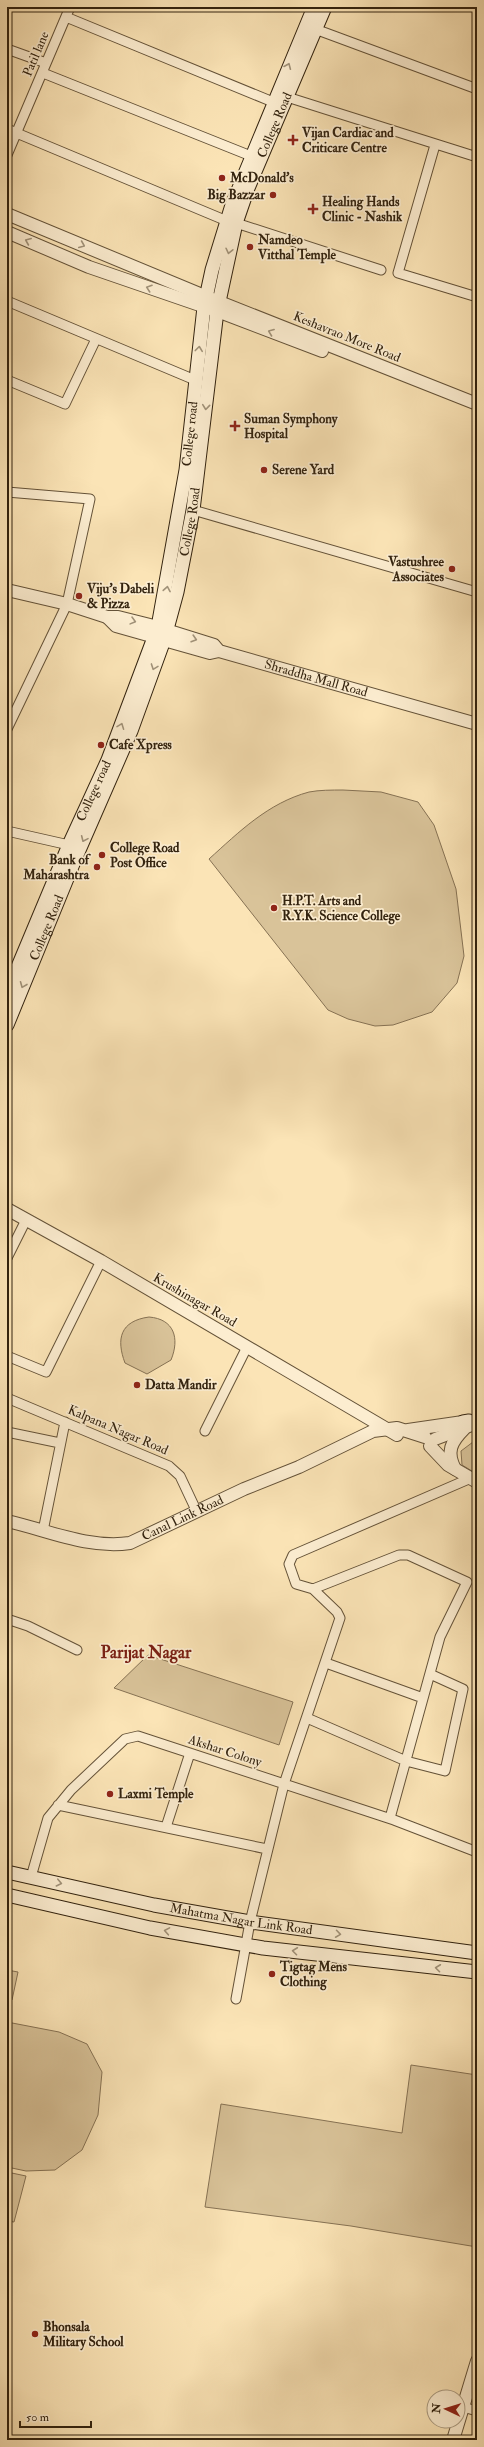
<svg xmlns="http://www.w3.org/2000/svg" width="484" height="2447" viewBox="0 0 484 2447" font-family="'IM FELL Double Pica',serif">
  <rect width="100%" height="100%" fill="#fbe4b6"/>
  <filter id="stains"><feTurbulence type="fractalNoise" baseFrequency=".005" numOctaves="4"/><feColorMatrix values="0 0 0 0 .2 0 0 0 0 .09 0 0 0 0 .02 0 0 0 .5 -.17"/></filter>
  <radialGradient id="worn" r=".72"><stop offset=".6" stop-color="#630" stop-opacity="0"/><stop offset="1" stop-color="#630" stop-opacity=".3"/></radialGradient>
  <path fill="#d9c399" stroke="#867254" d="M343 790 381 792 418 802 434 825 456 889 464 956 457 983 432 1012 393 1025 375 1026 348 1019 328 1010 209 859C239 832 268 803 309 792 319 790 332 790 343 790Z
    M149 1317C174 1319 180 1338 171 1360L147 1374 125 1363C116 1339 120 1321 149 1317Z
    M477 1439V1474L462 1465 461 1451Z
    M148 1655 293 1702 279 1745 114 1688Z
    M7 1970 18 1972 12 2000 7 1999Z
    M7 2022 59 2032 87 2044 102 2072 98 2115 82 2150 55 2170 26 2171 7 2167Z
    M411 2065 477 2075V2247L351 2226 205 2207 221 2104 402 2133Z
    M7 2172 26 2176 14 2222 7 2221Z"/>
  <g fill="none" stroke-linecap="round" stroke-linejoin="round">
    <defs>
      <path id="minor" d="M66 17 273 102
        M315 29 477 89
        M7 49 46 63
        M43 73 251 156
        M287 97 477 157
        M7 129 227 221
        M435 145 398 273 477 297
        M7 155 70 7
        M236 223 381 270
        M7 301 195 380
        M7 380 65 404 96 339
        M7 492 90 499 67 604 7 729
        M193 510 477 592
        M7 831 69 845
        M7 1258 26 1220
        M7 1356 46 1372 101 1261
        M7 1398 169 1466 180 1476 196 1510
        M205 1431 247 1347
        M7 1432 60 1443
        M43 1531 65 1422
        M7 1619 28 1626 77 1650
        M326 1663 423 1698
        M307 1718 406 1761 445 1771 463 1689 430 1674
        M58 1805 267 1849
        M390 1818 440 1637 467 1582 408 1555H399L313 1589 296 1584 289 1564 293 1555 471 1478
        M166 1827 190 1753
        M31 1877 48 1818 71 1790 125 1739 138 1736 394 1820 477 1852
        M236 1999 250 1922 284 1784 340 1618 337 1612 313 1589
        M463 2407 477 2411"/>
      <g id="tertiary">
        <path d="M7 214 207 297 477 404"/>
        <path d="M7 232 89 267 217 311 322 351"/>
        <path d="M7 590 67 604 107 617H118L158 627"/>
        <path d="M107 617 116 626 155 637"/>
        <path id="s1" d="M166 630 214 645 219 651 477 724"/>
        <path d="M164 640 210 653 219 651"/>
        <path d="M7 1209 101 1261 397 1435"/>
        <path d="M408 1430 463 1422"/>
        <path d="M435 1439 477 1423"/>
        <path d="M430 1446 448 1465 477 1482"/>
        <path d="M455 1469C446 1452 451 1442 464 1429"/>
        <path id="s2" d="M7 1521C47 1530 88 1549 130 1543L244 1489 299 1467 373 1431 397 1428 425 1437"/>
        <path d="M453 2440 477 2361"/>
      </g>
      <g id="secondary">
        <path id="s3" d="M7 993 69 845 108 760 158 627 186 470 204 307 212 270 232 205 314 7"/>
        <path id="s4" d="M7 1025 73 864 131 731 164 640 177 592 193 510 217 311 236 223 248 188 325 7"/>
        <path d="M463 1422 469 1421"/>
        <path id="s5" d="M7 1872 154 1905 250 1922 477 1953"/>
        <path d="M7 1895 150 1928 263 1948 477 1972"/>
      </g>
    </defs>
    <use href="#minor" stroke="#645238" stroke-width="11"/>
    <use href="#tertiary" stroke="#645238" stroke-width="14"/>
    <use href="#secondary" stroke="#32220e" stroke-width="15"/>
    <use href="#minor" stroke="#fcedd0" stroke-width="9"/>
    <use href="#tertiary" stroke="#fcedd0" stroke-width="12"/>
    <use href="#secondary" stroke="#fcedd0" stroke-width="13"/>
  </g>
  <defs><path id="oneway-chevron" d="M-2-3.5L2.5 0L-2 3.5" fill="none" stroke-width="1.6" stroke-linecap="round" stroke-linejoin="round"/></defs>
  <g stroke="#a19279">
    <use href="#oneway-chevron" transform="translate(288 66) rotate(-67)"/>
    <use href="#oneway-chevron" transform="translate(28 241) rotate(-157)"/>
    <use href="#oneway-chevron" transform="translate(82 245) rotate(23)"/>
    <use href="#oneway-chevron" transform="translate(229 251) rotate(103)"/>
    <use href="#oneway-chevron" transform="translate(149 288) rotate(-161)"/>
    <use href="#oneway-chevron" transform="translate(271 332) rotate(-159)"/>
    <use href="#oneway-chevron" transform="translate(199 349) rotate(-83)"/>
    <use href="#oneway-chevron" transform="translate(206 407) rotate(96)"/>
    <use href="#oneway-chevron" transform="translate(167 589) rotate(-80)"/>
    <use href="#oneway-chevron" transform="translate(133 621) rotate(15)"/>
    <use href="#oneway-chevron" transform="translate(194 639) rotate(17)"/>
    <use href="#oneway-chevron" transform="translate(154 667) rotate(110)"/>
    <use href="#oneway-chevron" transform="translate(121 726) rotate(-69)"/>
    <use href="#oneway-chevron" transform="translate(84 839) rotate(114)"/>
    <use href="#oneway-chevron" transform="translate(23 985) rotate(112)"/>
    <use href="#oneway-chevron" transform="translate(59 1883) rotate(13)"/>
    <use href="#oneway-chevron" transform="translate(167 1931) rotate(-170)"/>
    <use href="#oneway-chevron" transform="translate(338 1934) rotate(8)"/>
    <use href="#oneway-chevron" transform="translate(295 1951) rotate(-173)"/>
    <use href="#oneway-chevron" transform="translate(438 1968) rotate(-173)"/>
  </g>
  <g fill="#8f2418" stroke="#fcedd0" stroke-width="1.5">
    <path d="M291 134h4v4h4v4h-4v4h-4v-4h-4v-4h4z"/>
    <circle cx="222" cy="178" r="4"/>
    <circle cx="273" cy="195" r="4"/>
    <path d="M311 203h4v4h4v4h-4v4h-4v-4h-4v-4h4z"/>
    <circle cx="250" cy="247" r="4"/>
    <path d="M233 420h4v4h4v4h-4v4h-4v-4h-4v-4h4z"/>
    <circle cx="264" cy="470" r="4"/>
    <circle cx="452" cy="569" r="4"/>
    <circle cx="79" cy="596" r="4"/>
    <circle cx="101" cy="745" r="4"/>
    <circle cx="102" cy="855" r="4"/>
    <circle cx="97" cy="867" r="4"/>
    <circle cx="274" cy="908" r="4"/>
    <circle cx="137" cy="1385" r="4"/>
    <circle cx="110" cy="1794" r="4"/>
    <circle cx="272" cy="1974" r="4"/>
    <circle cx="35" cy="2334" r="4"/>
  </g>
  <g text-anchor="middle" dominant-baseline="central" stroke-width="3.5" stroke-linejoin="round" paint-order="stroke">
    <g font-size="13" fill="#32220e" stroke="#fcedd0">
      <text transform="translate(36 54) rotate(-67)">Patil lane</text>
      <text stroke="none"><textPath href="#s4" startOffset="945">College Road</textPath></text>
      <text transform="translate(347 337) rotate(22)">Keshavrao More Road</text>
      <text stroke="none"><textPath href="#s3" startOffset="592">College road</textPath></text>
      <text stroke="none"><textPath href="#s4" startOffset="537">College Road</textPath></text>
      <text stroke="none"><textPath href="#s1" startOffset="159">Shraddha Mall Road</textPath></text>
      <text stroke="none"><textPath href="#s3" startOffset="220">College road</textPath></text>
      <text stroke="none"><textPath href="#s4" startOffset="105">College Road</textPath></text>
      <text transform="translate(195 1300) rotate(30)">Krushinagar Road</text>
      <text transform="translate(118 1430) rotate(23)">Kalpana Nagar Road</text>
      <text stroke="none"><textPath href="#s2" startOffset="184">Canal Link Road</textPath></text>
      <text transform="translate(225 1751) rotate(18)">Akshar Colony</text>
      <text stroke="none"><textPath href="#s5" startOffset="239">Mahatma Nagar Link Road</textPath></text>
    </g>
    <g font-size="13" font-weight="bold" fill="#32220e" stroke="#fcedd0" text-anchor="start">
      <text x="302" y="133">Vijan Cardiac and<tspan x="302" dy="15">Criticare Centre</tspan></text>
      <text x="230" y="178">McDonald's</text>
      <text x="265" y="195" text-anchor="end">Big Bazzar</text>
      <text x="322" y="202">Healing Hands<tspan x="322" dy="15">Clinic - Nashik</tspan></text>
      <text x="258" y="240">Namdeo<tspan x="258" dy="15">Vitthal Temple</tspan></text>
      <text x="244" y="419">Suman Symphony<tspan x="244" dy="15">Hospital</tspan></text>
      <text x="272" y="470">Serene Yard</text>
      <text x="444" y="562" text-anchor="end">Vastushree<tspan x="444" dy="15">Associates</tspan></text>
      <text x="87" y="589">Viju's Dabeli<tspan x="87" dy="15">&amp; Pizza</tspan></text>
      <text x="109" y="745">Cafe Xpress</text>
      <text x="110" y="848">College Road<tspan x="110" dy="15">Post Office</tspan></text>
      <text x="89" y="860" text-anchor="end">Bank of<tspan x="89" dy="15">Maharashtra</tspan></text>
      <text x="282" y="901">H.P.T. Arts and<tspan x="282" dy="15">R.Y.K. Science College</tspan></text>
      <text x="145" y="1385">Datta Mandir</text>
      <text x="118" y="1794">Laxmi Temple</text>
      <text x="280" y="1967">Tigtag Mens<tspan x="280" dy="15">Clothing</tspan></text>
      <text x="43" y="2327">Bhonsala<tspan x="43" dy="15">Military School</tspan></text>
    </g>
    <g font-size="17" font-weight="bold" fill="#7a1f14" stroke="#fcedd0">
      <text x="146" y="1652">Parijat Nagar</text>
    </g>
  </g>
  <rect width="484" height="2447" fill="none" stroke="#fbe4b6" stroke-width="24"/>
  <rect x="8" y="8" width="468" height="2431" fill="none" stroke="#32220e" stroke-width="2"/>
  <rect x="12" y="12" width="460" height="2423" fill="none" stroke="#32220e"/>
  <g transform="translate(446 2409) rotate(274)"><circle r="19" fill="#fcedd0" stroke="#ab9c82"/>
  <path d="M0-3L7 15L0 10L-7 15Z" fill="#8f2418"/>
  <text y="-6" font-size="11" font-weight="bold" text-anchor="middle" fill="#32220e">N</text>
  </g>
  <path d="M20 2421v6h71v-6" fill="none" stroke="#32220e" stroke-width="2"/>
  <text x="26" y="2421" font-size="12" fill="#32220e" stroke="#fcedd0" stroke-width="3" paint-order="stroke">50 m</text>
  <rect width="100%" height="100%" filter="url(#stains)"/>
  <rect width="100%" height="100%" fill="url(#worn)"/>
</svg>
